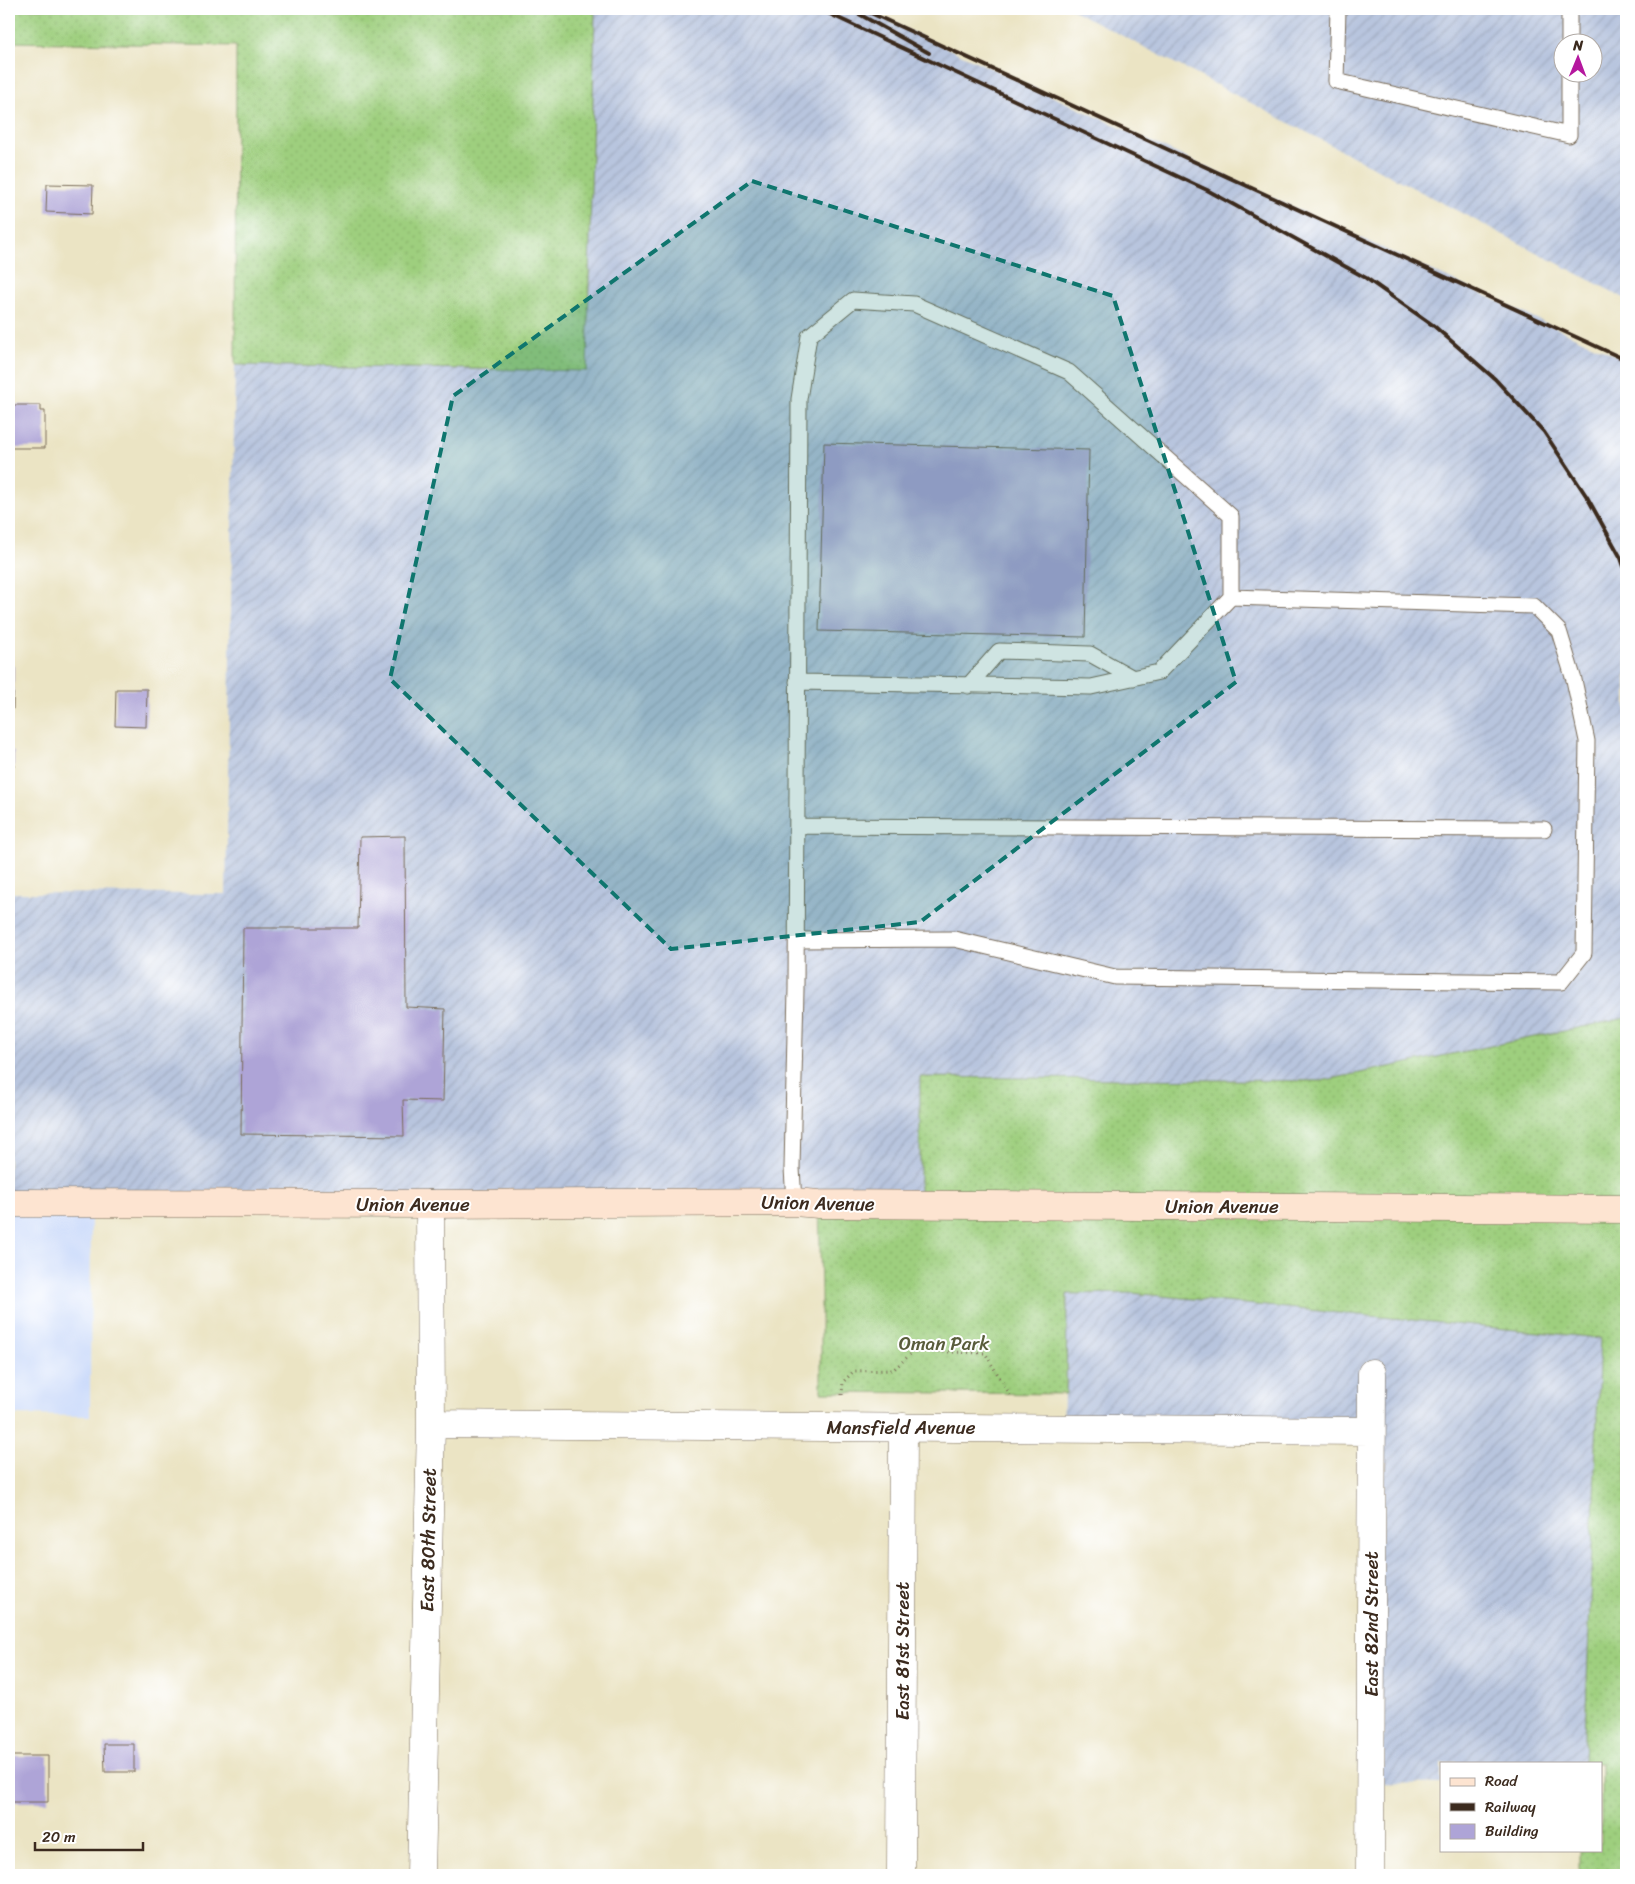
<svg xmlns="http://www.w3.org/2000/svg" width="1635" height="1884" viewBox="0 0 1635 1884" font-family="Sriracha,sans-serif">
  <defs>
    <pattern id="industrial-furrows" width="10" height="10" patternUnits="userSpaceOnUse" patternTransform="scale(1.25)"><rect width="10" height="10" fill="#b8c5de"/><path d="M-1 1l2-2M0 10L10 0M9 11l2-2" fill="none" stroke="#9fa9be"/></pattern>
    <pattern id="grass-dots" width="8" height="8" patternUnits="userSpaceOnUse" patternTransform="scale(1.25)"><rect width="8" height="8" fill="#9ecf7e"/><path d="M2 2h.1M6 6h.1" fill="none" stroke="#89b26c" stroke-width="1.8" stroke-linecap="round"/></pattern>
  </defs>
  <rect width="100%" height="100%" fill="#fff"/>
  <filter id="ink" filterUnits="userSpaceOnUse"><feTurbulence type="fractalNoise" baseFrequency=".02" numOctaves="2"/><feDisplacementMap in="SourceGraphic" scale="10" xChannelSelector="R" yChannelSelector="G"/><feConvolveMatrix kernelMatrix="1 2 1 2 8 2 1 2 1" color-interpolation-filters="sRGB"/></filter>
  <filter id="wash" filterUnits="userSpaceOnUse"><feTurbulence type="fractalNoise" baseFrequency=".0096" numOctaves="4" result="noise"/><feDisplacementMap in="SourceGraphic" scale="20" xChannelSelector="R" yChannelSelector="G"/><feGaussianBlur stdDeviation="1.12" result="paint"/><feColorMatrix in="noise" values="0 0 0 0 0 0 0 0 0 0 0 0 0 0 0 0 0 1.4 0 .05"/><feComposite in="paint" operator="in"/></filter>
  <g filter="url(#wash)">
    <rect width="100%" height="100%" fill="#ebe4c4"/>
    <path fill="#ccdbfa" d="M9 1203 91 1204 90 1416 9 1415Z"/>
    <path fill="url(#industrial-furrows)" fill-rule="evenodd" d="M595 9H862L1626 360V1018L1321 1081 921 1077 920 1204 9 1203V893L226 894 235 365 587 371Z
      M1071 9H1626V299ZM1562 42H1592V72H1562Z
      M1131 1293 1601 1337 1584 1763H1441V1784L1370 1783 1371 1431 1063 1428 1067 1294Z"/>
    <path fill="url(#grass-dots)" stroke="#6c7c4e" d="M9 9H595L587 371 235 365 236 46 9 42Z
      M1626 1018V1875H1580V1850H1601V1763H1584L1600 1338 1131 1293 1067 1294 1066 1394 821 1392V1292L819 1204H920V1077L1321 1081Z"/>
    <g id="blocks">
      <path fill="#aea4d7" d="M47 184 93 185 92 214 46 212Z
        M9 405H41V411H45V448H9Z
        M824 443 1089 450 1085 637 819 631Z
        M9 666H14L13 709H9Z
        M116 689H147L146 727 115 726Z
        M9 751 14 752V767H9Z
        M405 836 406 1007 445 1009 443 1101 403 1100 404 1136 241 1134 243 928H358L360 837Z
        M104 1744H134V1772H105Z
        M9 1756H48V1802H9Z"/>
    </g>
  </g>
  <g filter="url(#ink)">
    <use href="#blocks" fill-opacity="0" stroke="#796b58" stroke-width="1"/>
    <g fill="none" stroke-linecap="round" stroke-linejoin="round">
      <defs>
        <path id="lane" d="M1338 9 1336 81 1569 135V72
          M1569 9V42
          M797 682 1091 687 1159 672 1231 597
          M968 686 999 651 1090 654 1133 678
          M797 826 1544 829
          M794 1202 792 1168 796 989 799 399 809 336 853 300 914 304 1069 372 1231 516V597L1534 606 1559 631 1574 680 1587 741 1584 953 1561 982 1115 977 954 939 796 940"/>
        <path id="street" d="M431 1424 1371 1431
          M421 1875 431 1424 430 1204
          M901 1875 903 1427
          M1370 1875 1372 1373"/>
        <path id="secondary" d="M9 1203 430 1204 794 1202 819 1204 1626 1209"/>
      </defs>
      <use href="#lane" stroke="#796b58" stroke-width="17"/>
      <use href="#street" stroke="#796b58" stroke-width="29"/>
      <use href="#secondary" stroke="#796b58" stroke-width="29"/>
      <path stroke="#796b58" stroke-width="3" stroke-dasharray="1 4" stroke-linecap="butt" d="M842 1395 843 1382 854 1371 893 1370 914 1351 985 1353 1010 1395"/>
      <use href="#lane" stroke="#fff" stroke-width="15"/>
      <use href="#street" stroke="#fff" stroke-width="28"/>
      <use href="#secondary" stroke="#fde4d1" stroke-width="28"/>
      <path stroke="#3b2a1e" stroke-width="4" d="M819 9 1207 190 1366 278 1434 326 1495 379 1544 432 1587 497 1621 558 1626 572
        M850 9 929 53
        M862 9 1626 360"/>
    </g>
  </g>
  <path fill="#0f766e" fill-opacity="0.2" stroke="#0f766e" stroke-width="4" stroke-dasharray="10 6" stroke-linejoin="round" d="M752 181 1113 296 1236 682 920 922 671 949 390 679 453 396Z"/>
  <g text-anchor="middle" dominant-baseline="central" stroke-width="4" stroke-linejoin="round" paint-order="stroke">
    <g font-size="19" fill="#3b2a1e" stroke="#fff">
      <text transform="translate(818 1203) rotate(1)">Union Avenue</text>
      <text x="413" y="1204">Union Avenue</text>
      <text x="1222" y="1206">Union Avenue</text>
      <text x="901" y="1427">Mansfield Avenue</text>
      <text transform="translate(428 1540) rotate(-89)">East 80th Street</text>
      <text transform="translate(1371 1624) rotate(-90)">East 82nd Street</text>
      <text transform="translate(902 1651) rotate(-90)">East 81st Street</text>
    </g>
    <g font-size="19" fill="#595c3b" stroke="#fff">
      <text x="944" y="1343">Oman Park</text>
    </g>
  </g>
  <rect width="1635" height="1884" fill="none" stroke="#fff" stroke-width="30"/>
  <rect x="1440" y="1762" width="162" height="90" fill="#ffffff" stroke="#b1aaa5"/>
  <rect x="1450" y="1778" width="25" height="8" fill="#fde4d1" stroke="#b1aaa5"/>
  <text x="1485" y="1786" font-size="15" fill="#3b2a1e">Road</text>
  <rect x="1450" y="1803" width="25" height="8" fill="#3b2a1e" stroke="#b1aaa5"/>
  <text x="1485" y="1812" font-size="15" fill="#3b2a1e">Railway</text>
  <rect x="1450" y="1824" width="25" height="15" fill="#aea4d7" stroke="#b1aaa5"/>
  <text x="1485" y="1836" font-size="15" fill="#3b2a1e">Building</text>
  <g transform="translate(1578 58) rotate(1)"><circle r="24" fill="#ffffff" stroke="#b1aaa5"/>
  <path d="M0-4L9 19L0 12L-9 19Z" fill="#b5179e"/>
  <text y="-8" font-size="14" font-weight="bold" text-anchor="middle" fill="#3b2a1e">N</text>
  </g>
  <path d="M35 1842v8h108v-8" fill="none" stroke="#3b2a1e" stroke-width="2.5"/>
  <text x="42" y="1842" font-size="15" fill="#3b2a1e" stroke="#ffffff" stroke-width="4" paint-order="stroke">20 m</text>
</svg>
